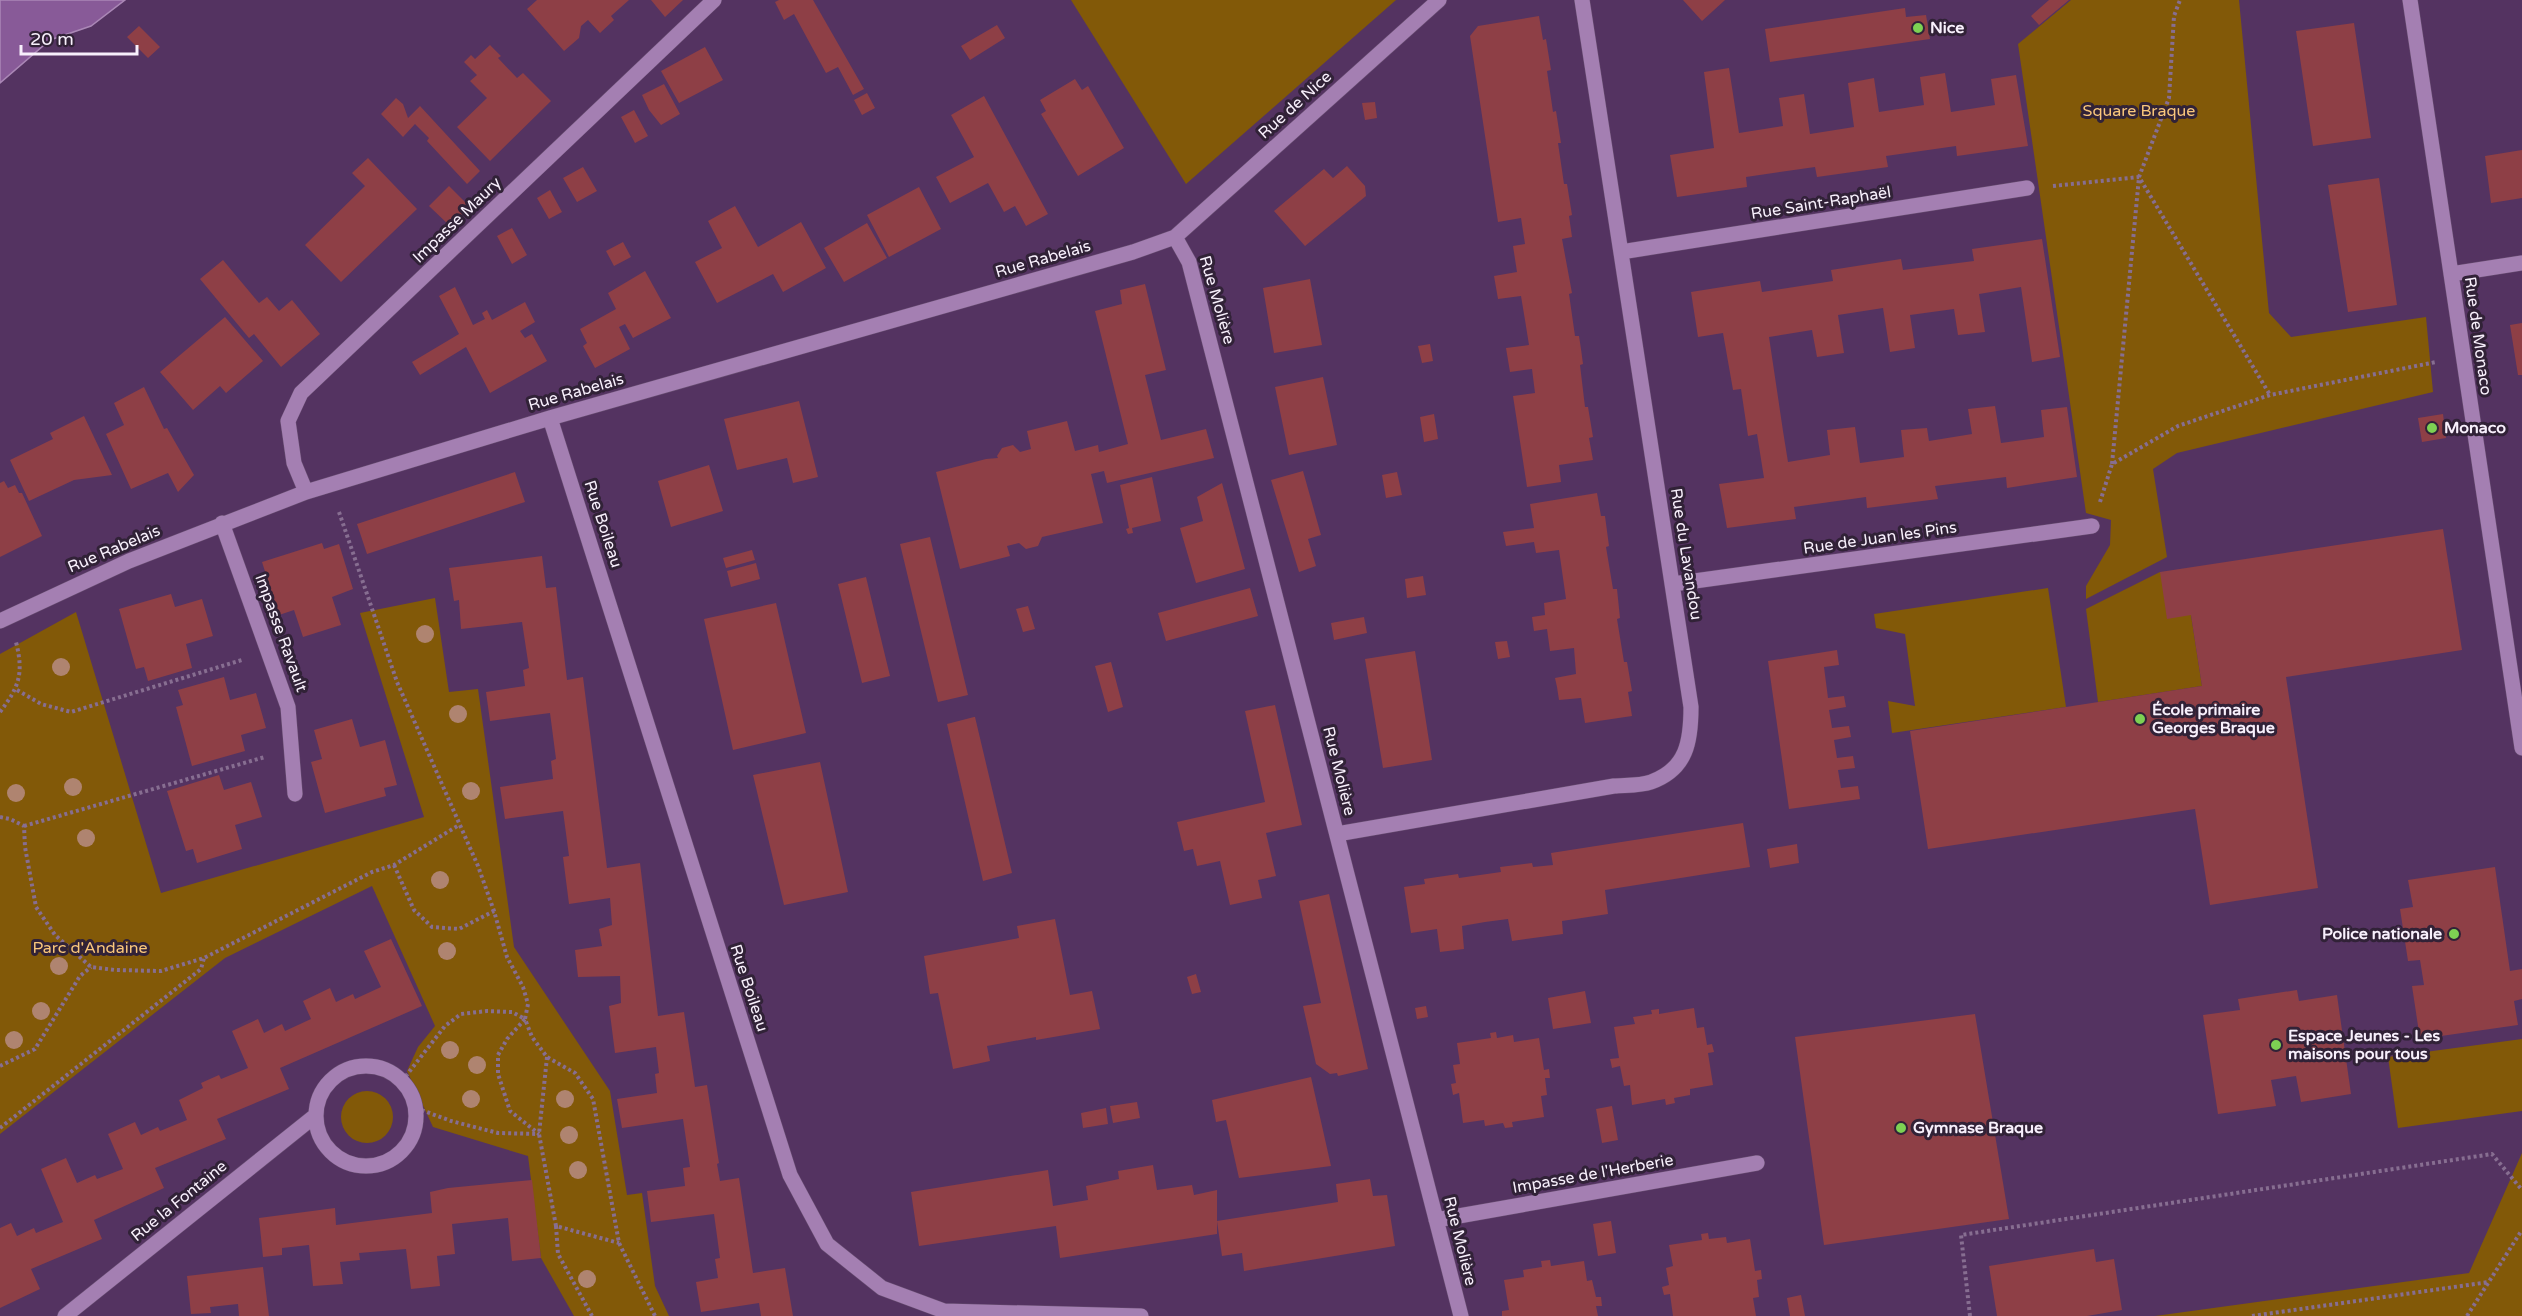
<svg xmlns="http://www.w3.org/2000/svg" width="2522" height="1316" viewBox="0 0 2522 1316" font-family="'Varela Round',sans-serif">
  <rect width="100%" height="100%" fill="#543361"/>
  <path fill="#825908" d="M1071 0H1396L1186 184Z
    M2071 0H2239L2269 313 2291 337 2426 317 2433 392 2177 453 2153 469 2167 557 2086 599V586L2110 545 2111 520 2086 513 2018 44Z
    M2160 572 2191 615 2202 686 2098 702 2086 609Z
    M2048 588 2066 707 1892 733 1888 701 1915 706 1905 634 1876 628 1874 614Z
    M435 598 449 692 478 689 514 947 610 1091 627 1195 642 1193 655 1286 669 1316H574L541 1258 528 1156 433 1127 407 1071 418 1047 435 1026 372 886 225 958 0 1134V654L76 612 161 893 424 817 360 613Z
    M2522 1039V1111L2398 1128 2388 1057Z
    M341 1117a26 26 0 1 1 52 0a26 26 0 1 1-52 0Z
    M2522 1153V1316H2155L2469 1273Z"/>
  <path fill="#885a98" stroke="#aa87b6" stroke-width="1.5" d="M0 0H125L91 26 50 40 0 83Z"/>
  <path fill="#8e3f46" d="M537 0H629L611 16 614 20 600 33 588 20 581 26 579 38 564 51 527 9Z
    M651 0H683L665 17Z
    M779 0H813L864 89 853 95 838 67 826 73 794 14 784 20 775 2Z
    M1683 0H1725L1702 21Z
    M2049 0H2069L2039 25 2031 16Z
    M1905 8 1906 17 1926 15 1930 39 1770 62 1765 29Z
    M1539 16 1543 40 1546 39 1551 70 1547 71 1553 112 1556 111 1561 143H1558L1564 184H1567L1572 215 1569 216 1572 237 1562 239 1572 293 1569 294 1575 336H1579L1581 349 1583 364 1580 365 1585 407H1588L1593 437 1589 438 1593 460 1559 465 1561 482 1527 487 1513 396 1535 393 1532 369 1510 372 1506 348 1529 345 1525 320 1521 296 1498 299 1494 276 1517 272 1513 246 1525 244 1521 218 1498 222 1470 36 1478 26Z
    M2354 23 2371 138 2313 146 2296 31Z
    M997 25 1005 38 970 60 961 46Z
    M139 26 160 47 148 58 127 37Z
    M490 45 501 56 498 58 517 78 523 73 551 101 490 161 457 127 487 98 470 81 477 75 464 62 471 55 475 59Z
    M705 47 723 80 679 103 661 71Z
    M1729 68 1739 133 1783 126 1779 98 1804 94 1810 134 1854 127 1848 83 1874 78 1879 112 1924 105 1920 77 1945 73 1951 112 1995 105 1991 79 2016 75 2028 146 1957 156 1956 146 1886 156 1888 167 1817 177 1815 167 1746 177 1747 187 1677 197 1670 155 1714 148 1704 72Z
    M1075 79 1082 90 1088 86 1124 148 1078 176 1041 114 1046 111 1040 100Z
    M664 84 680 114 661 125 649 110 642 95Z
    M867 93 875 108 862 115 854 100Z
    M984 96 1048 214 1026 226 1015 206 1004 212 988 183 950 203 936 177 974 157 951 115Z
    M396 98 403 104 408 118 420 106 480 171 467 184 427 141 429 138 415 124 403 137 381 114Z
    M1375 102 1377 118 1365 120 1362 103Z
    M634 110 648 136 635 143 621 117Z
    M2522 150V198L2491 203 2485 156Z
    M368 158 417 209 341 282 305 245 365 186 352 173Z
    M1347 166 1365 186 1366 196 1305 246 1274 211 1324 169 1333 178Z
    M583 167 597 191 577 202 563 178Z
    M2379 178 2397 305 2348 312 2328 185Z
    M449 186 470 207 450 226 429 206Z
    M919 187 941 229 889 257 867 215Z
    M550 190 562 212 549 219 537 198Z
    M735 206 758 247 801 222 826 268 783 292 773 274 717 303 695 262 722 248 708 221Z
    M867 223 887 258 844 282 824 248Z
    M512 228 527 255 512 264 497 236Z
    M2042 239 2060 357 2032 362 2021 287 1979 294 1985 332 1958 335 1954 309 1910 315 1915 348 1890 352 1883 308 1838 315 1844 353 1817 357 1812 330 1769 337 1783 431 1788 462 1830 455 1827 430 1855 427 1860 463 1904 457 1901 430 1927 428 1929 441 1972 434 1968 409 1995 406 2001 443 2044 437 2041 410 2067 407 2077 477 2007 488 2006 477 1935 486 1938 499 1867 508 1866 497 1794 507 1796 519 1727 528 1719 484 1764 478 1757 434 1748 436 1741 389 1733 390 1723 333 1698 337 1691 292 1760 281 1762 292 1833 281 1831 270 1901 259 1903 270 1974 261 1972 249Z
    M623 242 631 257 614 266 606 251Z
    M223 260 259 303 267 297 279 311 292 300 320 334 281 367 254 334 249 338 200 279Z
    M645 271 671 318 633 338 625 324 619 327 630 349 595 368 583 346 587 343 580 329 616 309 608 293Z
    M1310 279 1322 345 1274 353 1263 288Z
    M1145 284 1166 370 1145 375 1161 440 1206 429 1214 458 1107 483 1104 471 1091 474 1103 523 1042 537 1038 546 1026 549 1019 543 1007 546 1010 556 960 569 936 472 986 459 998 458 997 456 1002 448 1013 445 1020 452 1031 449 1027 431 1067 421 1075 451 1098 445 1099 452 1128 444 1095 311 1122 304 1120 290Z
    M455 287 473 325 485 319 482 313 487 310 492 320 525 302 535 322 520 331 525 338 532 334 547 361 490 393 466 347 420 375 412 362 459 334 439 296Z
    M225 317 263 361 226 393 220 386 193 410 160 372Z
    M2522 323V375H2518L2510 325Z
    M1430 344 1433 361 1422 363 1418 346Z
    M1323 377 1337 445 1289 455 1275 387Z
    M144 387 164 429 167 428 194 475 178 492 168 473 131 489 106 434 124 425 114 403Z
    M799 401 818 477 793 483 787 458 737 470 724 419Z
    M1434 414 1438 439 1424 442 1420 417Z
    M2443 414 2446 438 2422 442 2418 418Z
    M84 416 112 475 74 480 29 501 10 460 53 439 50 433Z
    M709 465 723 511 671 527 658 481Z
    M1303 471 1321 535 1308 539 1316 566 1299 572 1271 480Z
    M515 472 525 502 367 554 357 524Z
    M1397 472 1402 495 1386 498 1382 475Z
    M1152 477 1161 521 1132 528 1133 533 1128 534 1126 529 1129 528 1120 485Z
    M4 481 8 488 15 485 19 493H22L42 536 0 557V483Z
    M1222 483 1245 569 1196 583 1180 528 1203 521 1197 497Z
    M1597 493 1601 516H1605L1609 546 1606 547 1613 589H1617L1620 618 1617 619 1624 662H1627L1632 691 1628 692 1632 716 1585 723 1581 698 1559 700 1557 687 1555 678 1576 674 1574 648 1550 651 1547 629 1534 631 1532 617 1545 615 1544 603 1566 599 1559 550 1536 553 1534 542 1506 546 1503 532 1534 528 1530 504Z
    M2443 529 2462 650 2286 677 2318 888 2210 905 2195 809 1928 849 1910 731 2202 686 2191 615 2167 619 2160 572Z
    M930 537 968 695 938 702 900 544Z
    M322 543 324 549 339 544 353 589 332 597 341 625 303 637 294 610 279 615 262 562Z
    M752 550 755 560 726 568 723 558Z
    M542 556 546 588 556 587 567 680 583 677 607 868 640 863 658 1016 684 1012 695 1087 707 1085 719 1163 717 1164 720 1181 739 1178 753 1273 785 1268 793 1316H761L759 1303 701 1312 696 1282 718 1278 715 1259 720 1258 714 1214 651 1222 647 1191 685 1186 683 1168 690 1167 683 1119 622 1128 617 1099 657 1093 655 1074 659 1073 656 1047 615 1053 609 1006 621 1003 620 976 578 977 575 950 602 946 599 929 612 925 610 898 569 904 563 857 569 856 563 811 505 819 500 787 553 779 551 761 556 759 550 713 490 721 486 692 525 686 523 670 529 668 522 622 461 629 459 600 454 601 449 568Z
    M756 563 760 579 731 587 727 571Z
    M1423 576 1426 595 1407 598 1405 579Z
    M866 577 890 676 862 683 838 584Z
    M1250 588 1258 616 1166 641 1158 613Z
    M171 594 175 607 202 599 213 636 186 644 192 668 148 681 144 667 136 669 119 609Z
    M776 603 806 733 733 750 704 619Z
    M1028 606 1035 629 1023 632 1016 609Z
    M1364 617 1367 633 1334 640 1331 623Z
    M1507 641 1510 657 1498 659 1495 642Z
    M1837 650 1839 665 1824 667 1828 698 1844 696 1846 707 1829 710 1832 728 1849 726 1851 737 1834 740 1837 758 1853 756 1855 768 1838 770 1841 788 1858 786 1860 799 1789 809 1768 661Z
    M1415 651 1432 760 1383 768 1365 659Z
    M1111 662 1123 707 1108 712 1095 666Z
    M224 677 230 700 256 693 266 728 241 735 245 751 192 766 176 707 183 705 178 690Z
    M1275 705 1302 825 1266 833 1276 876 1258 880 1262 898 1230 905 1220 861 1197 866 1193 849 1184 851 1177 822 1265 802 1245 711Z
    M974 717H975L1012 873 983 881 947 724Z
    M352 719 360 747 385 740 397 785 384 788 386 796 325 813 311 762 322 759 314 730Z
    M820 762 848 892 784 905 753 775Z
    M219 775 224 790 251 782 262 817 235 825 242 849 197 863 193 849 186 851 167 791Z
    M1743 823 1750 867 1605 890 1608 914 1562 921 1563 934 1512 941 1508 919 1485 922 1462 926 1464 949 1440 952 1437 929 1411 933 1404 887 1425 884 1424 879 1458 874 1459 878 1501 872 1500 867 1532 863 1533 867 1553 865 1551 853Z
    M1797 844 1799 863 1770 868 1767 849Z
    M2495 867 2510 971 2522 969V999L2514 1001 2518 1025 2420 1039 2412 986 2424 985 2420 960 2408 961 2400 909 2413 907 2408 880Z
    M1329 894 1368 1069 1338 1076 1337 1073 1330 1074 1316 1064 1303 1006 1321 1003 1299 901Z
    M1055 919 1070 995 1092 991 1100 1029 1036 1040V1037L987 1046 990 1061 953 1069 938 993 930 994 924 956 1019 938 1017 926Z
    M391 939 422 1006 280 1068 289 1089 217 1119 226 1139 155 1168 164 1188 94 1220 102 1239 31 1269 40 1289 0 1308V1228L11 1223 17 1236 34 1228 36 1233 63 1222 41 1169 66 1158 77 1183 95 1175 97 1179 123 1169 108 1134 135 1122 141 1135 158 1127 160 1131 187 1120 179 1100 203 1088 201 1083 219 1075 221 1079 248 1068 232 1031 258 1019 264 1033 282 1024 285 1031 311 1019 303 1001 330 988 336 1002 353 994 355 999 381 987 364 951Z
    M1196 974 1201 992 1192 994 1187 977Z
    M2297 990 2299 1001 2337 995 2351 1094 2301 1102 2296 1076 2271 1080 2276 1106 2218 1114 2203 1015 2240 1010 2238 999Z
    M1585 991 1591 1023 1553 1029 1548 998Z
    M1426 1006 1428 1017 1417 1019 1415 1008Z
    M1694 1008 1697 1028 1704 1027 1707 1045 1712 1044 1714 1052 1708 1053 1713 1085 1690 1089V1095L1674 1098 1675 1103 1666 1105 1665 1099 1632 1105 1630 1085 1624 1086 1620 1066 1612 1068 1611 1063 1610 1059 1619 1058 1614 1027 1635 1024 1633 1017 1652 1014 1651 1010 1659 1009V1014Z
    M1975 1014 2009 1219 1824 1245 1795 1037Z
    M1496 1032 1497 1038 1513 1035 1514 1042 1539 1038 1544 1070 1549 1069 1550 1078H1545L1547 1095 1541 1096 1544 1117 1512 1122 1513 1127 1505 1128 1503 1123 1485 1126 1484 1120 1463 1123 1459 1093 1453 1095 1451 1084 1456 1083 1453 1065 1460 1064 1457 1043 1491 1038 1490 1033Z
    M1311 1077 1331 1166 1239 1178 1226 1120 1216 1122 1212 1100Z
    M1137 1102 1140 1118 1113 1123 1110 1106Z
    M1612 1106 1618 1140 1602 1143 1596 1109Z
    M1106 1108 1108 1124 1083 1128 1081 1113Z
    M1153 1165 1157 1190 1192 1185 1194 1195 1217 1190V1234L1060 1258 1056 1226 919 1246 911 1192 1048 1170 1053 1206 1088 1200 1086 1186 1119 1179 1118 1171Z
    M1370 1179 1373 1196 1387 1195 1395 1246 1244 1271 1242 1253 1222 1256 1217 1221 1338 1202 1336 1184Z
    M532 1180 541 1258 512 1261 508 1218 452 1224 455 1254 437 1256 440 1286 411 1289 406 1249 359 1253 360 1260 340 1262 343 1284 313 1286 309 1245 282 1248V1255L263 1257 259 1218 335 1208 336 1225 432 1213 430 1192 448 1188Z
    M1611 1221 1616 1253 1598 1256 1593 1224Z
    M1708 1233 1709 1239 1726 1237 1727 1243 1750 1239 1755 1271 1761 1270 1762 1279 1757 1280 1759 1297 1753 1298 1756 1316H1673L1670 1294 1664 1295 1662 1287 1669 1285 1666 1268 1673 1266 1669 1245 1702 1240 1701 1234Z
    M2094 1249 2096 1262 2114 1259 2122 1310 2087 1316H1997L1989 1266Z
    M1550 1260 1551 1266 1584 1261 1587 1281 1592 1280 1596 1297H1601L1602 1306H1596L1598 1316H1502V1311L1509 1310 1504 1280 1524 1277 1523 1270 1542 1267 1541 1261Z
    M263 1267 269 1316H239L238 1304 210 1307 211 1313 191 1314 187 1276Z
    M1801 1295 1805 1316H1790L1787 1298Z"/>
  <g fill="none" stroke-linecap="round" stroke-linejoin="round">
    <defs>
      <path id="minor" d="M2410 0 2522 748
        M1175 237 1189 262 1461 1316
        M1621 252 2027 188
        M2451 274 2522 263
        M550 418 790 1175 827 1244 882 1288 944 1311 1141 1316
        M306 492 294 463 288 421 301 393 714 0
        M222 523 288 707 295 794
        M1673 584 2092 526
        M0 621 129 561 306 492 550 418 1133 252 1175 237 1439 0
        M1337 834 1614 786C1625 785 1640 786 1651 782 1687 769 1691 741 1691 707L1582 0
        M316 1116a50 50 0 1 1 100 0a50 50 0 1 1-100 0Z
        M1436 1220 1757 1163
        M65 1316 316 1115"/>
    </defs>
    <use href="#minor" stroke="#674d70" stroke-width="16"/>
    <path stroke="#876e91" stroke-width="4" stroke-dasharray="3 3" stroke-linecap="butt" d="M2053 186 2139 177 2270 395
      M2112 464 2139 177 2169 98 2174 16 2180 0
      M2100 502 2112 464 2178 426 2270 395 2436 362
      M339 512 397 682 478 866 494 911 507 957 523 987 528 1004 525 1019 532 1037 547 1057 575 1073 593 1099 619 1243 655 1316
      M17 690 41 704 71 712 242 660
      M0 712C19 687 24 674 16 642
      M0 817 10 819 24 826 25 847 36 907 55 935 91 967 115 970 161 971 204 958 372 872 394 865 459 825
      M24 826 265 757
      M394 865 414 910 432 927 459 929 494 911
      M547 1057 539 1134 556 1226 619 1243
      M0 1066 35 1049 80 976 91 967
      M402 1081 445 1026 461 1014 487 1011 512 1012 525 1019 507 1039 498 1055V1074L510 1111 539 1134
      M416 1108 451 1121 498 1133 539 1134
      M0 1128 201 969 204 958
      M556 1226 558 1254 592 1316
      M1970 1316 1961 1235 2492 1154 2522 1190
      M2252 1316 2489 1282
      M2467 1316 2522 1230"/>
    <use href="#minor" stroke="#a47fb2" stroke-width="15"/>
  </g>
  <g fill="#af8470">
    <circle cx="425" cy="634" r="9"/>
    <circle cx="61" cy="667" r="9"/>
    <circle cx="458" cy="714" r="9"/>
    <circle cx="73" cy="787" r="9"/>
    <circle cx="471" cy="791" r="9"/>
    <circle cx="16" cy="793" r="9"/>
    <circle cx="86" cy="838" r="9"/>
    <circle cx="440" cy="880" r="9"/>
    <circle cx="447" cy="951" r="9"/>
    <circle cx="59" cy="966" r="9"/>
    <circle cx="41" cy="1011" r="9"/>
    <circle cx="14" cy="1040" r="9"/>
    <circle cx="450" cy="1050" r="9"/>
    <circle cx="477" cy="1065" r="9"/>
    <circle cx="471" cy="1099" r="9"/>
    <circle cx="565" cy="1099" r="9"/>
    <circle cx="569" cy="1135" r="9"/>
    <circle cx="578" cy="1170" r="9"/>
    <circle cx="587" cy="1279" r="9"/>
  </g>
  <g fill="#7dd153" stroke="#312237" stroke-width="2">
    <circle cx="1918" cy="28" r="6"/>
    <circle cx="2432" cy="428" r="6"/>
    <circle cx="2140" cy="719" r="6"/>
    <circle cx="2454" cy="934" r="6"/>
    <circle cx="2276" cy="1045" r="6"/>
    <circle cx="1901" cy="1128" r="6"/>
  </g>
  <g text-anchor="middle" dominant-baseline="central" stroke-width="6" stroke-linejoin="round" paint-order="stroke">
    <g font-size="16" font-weight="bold" fill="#f8f0fc" stroke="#312237" text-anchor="start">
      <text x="1930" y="28">Nice</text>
      <text x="2444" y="428">Monaco</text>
      <text x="2152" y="710">École primaire<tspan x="2152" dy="18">Georges Braque</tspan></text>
      <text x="2442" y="934" text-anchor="end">Police nationale</text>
      <text x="2288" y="1036">Espace Jeunes - Les<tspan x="2288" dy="18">maisons pour tous</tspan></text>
      <text x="1913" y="1128">Gymnase Braque</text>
    </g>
    <g font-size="16" fill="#f8f0fc" stroke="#312237">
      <text transform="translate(1295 105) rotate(-42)">Rue de Nice</text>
      <text transform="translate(1821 203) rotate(-9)">Rue Saint-Raphaël</text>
      <text transform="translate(457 220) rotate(-44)">Impasse Maury</text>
      <text transform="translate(1043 259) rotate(-16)">Rue Rabelais</text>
      <text transform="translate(1217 300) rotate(74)">Rue Molière</text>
      <text transform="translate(2478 336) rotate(82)">Rue de Monaco</text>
      <text transform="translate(576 392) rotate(-16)">Rue Rabelais</text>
      <text transform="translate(603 524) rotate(72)">Rue Boileau</text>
      <text transform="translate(1880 538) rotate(-8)">Rue de Juan les Pins</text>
      <text transform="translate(114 549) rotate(-23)">Rue Rabelais</text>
      <text transform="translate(1686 554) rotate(81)">Rue du Lavandou</text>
      <text transform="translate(281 633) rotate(70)">Impasse Ravault</text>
      <text transform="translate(1339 771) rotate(76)">Rue Molière</text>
      <text transform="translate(749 988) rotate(72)">Rue Boileau</text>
      <text transform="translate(1593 1174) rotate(-10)">Impasse de l'Herberie</text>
      <text transform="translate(179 1201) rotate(-39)">Rue la Fontaine</text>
      <text transform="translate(1460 1241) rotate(76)">Rue Molière</text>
    </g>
    <g font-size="16" fill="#fac77c" stroke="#312237">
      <text x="2139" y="111">Square Braque</text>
      <text x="90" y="948">Parc d'Andaine</text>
    </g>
  </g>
  <path d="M21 45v9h116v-9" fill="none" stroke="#f8f0fc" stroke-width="3"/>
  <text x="30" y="45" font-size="18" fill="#f8f0fc" stroke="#312237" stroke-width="4.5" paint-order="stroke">20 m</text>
</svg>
